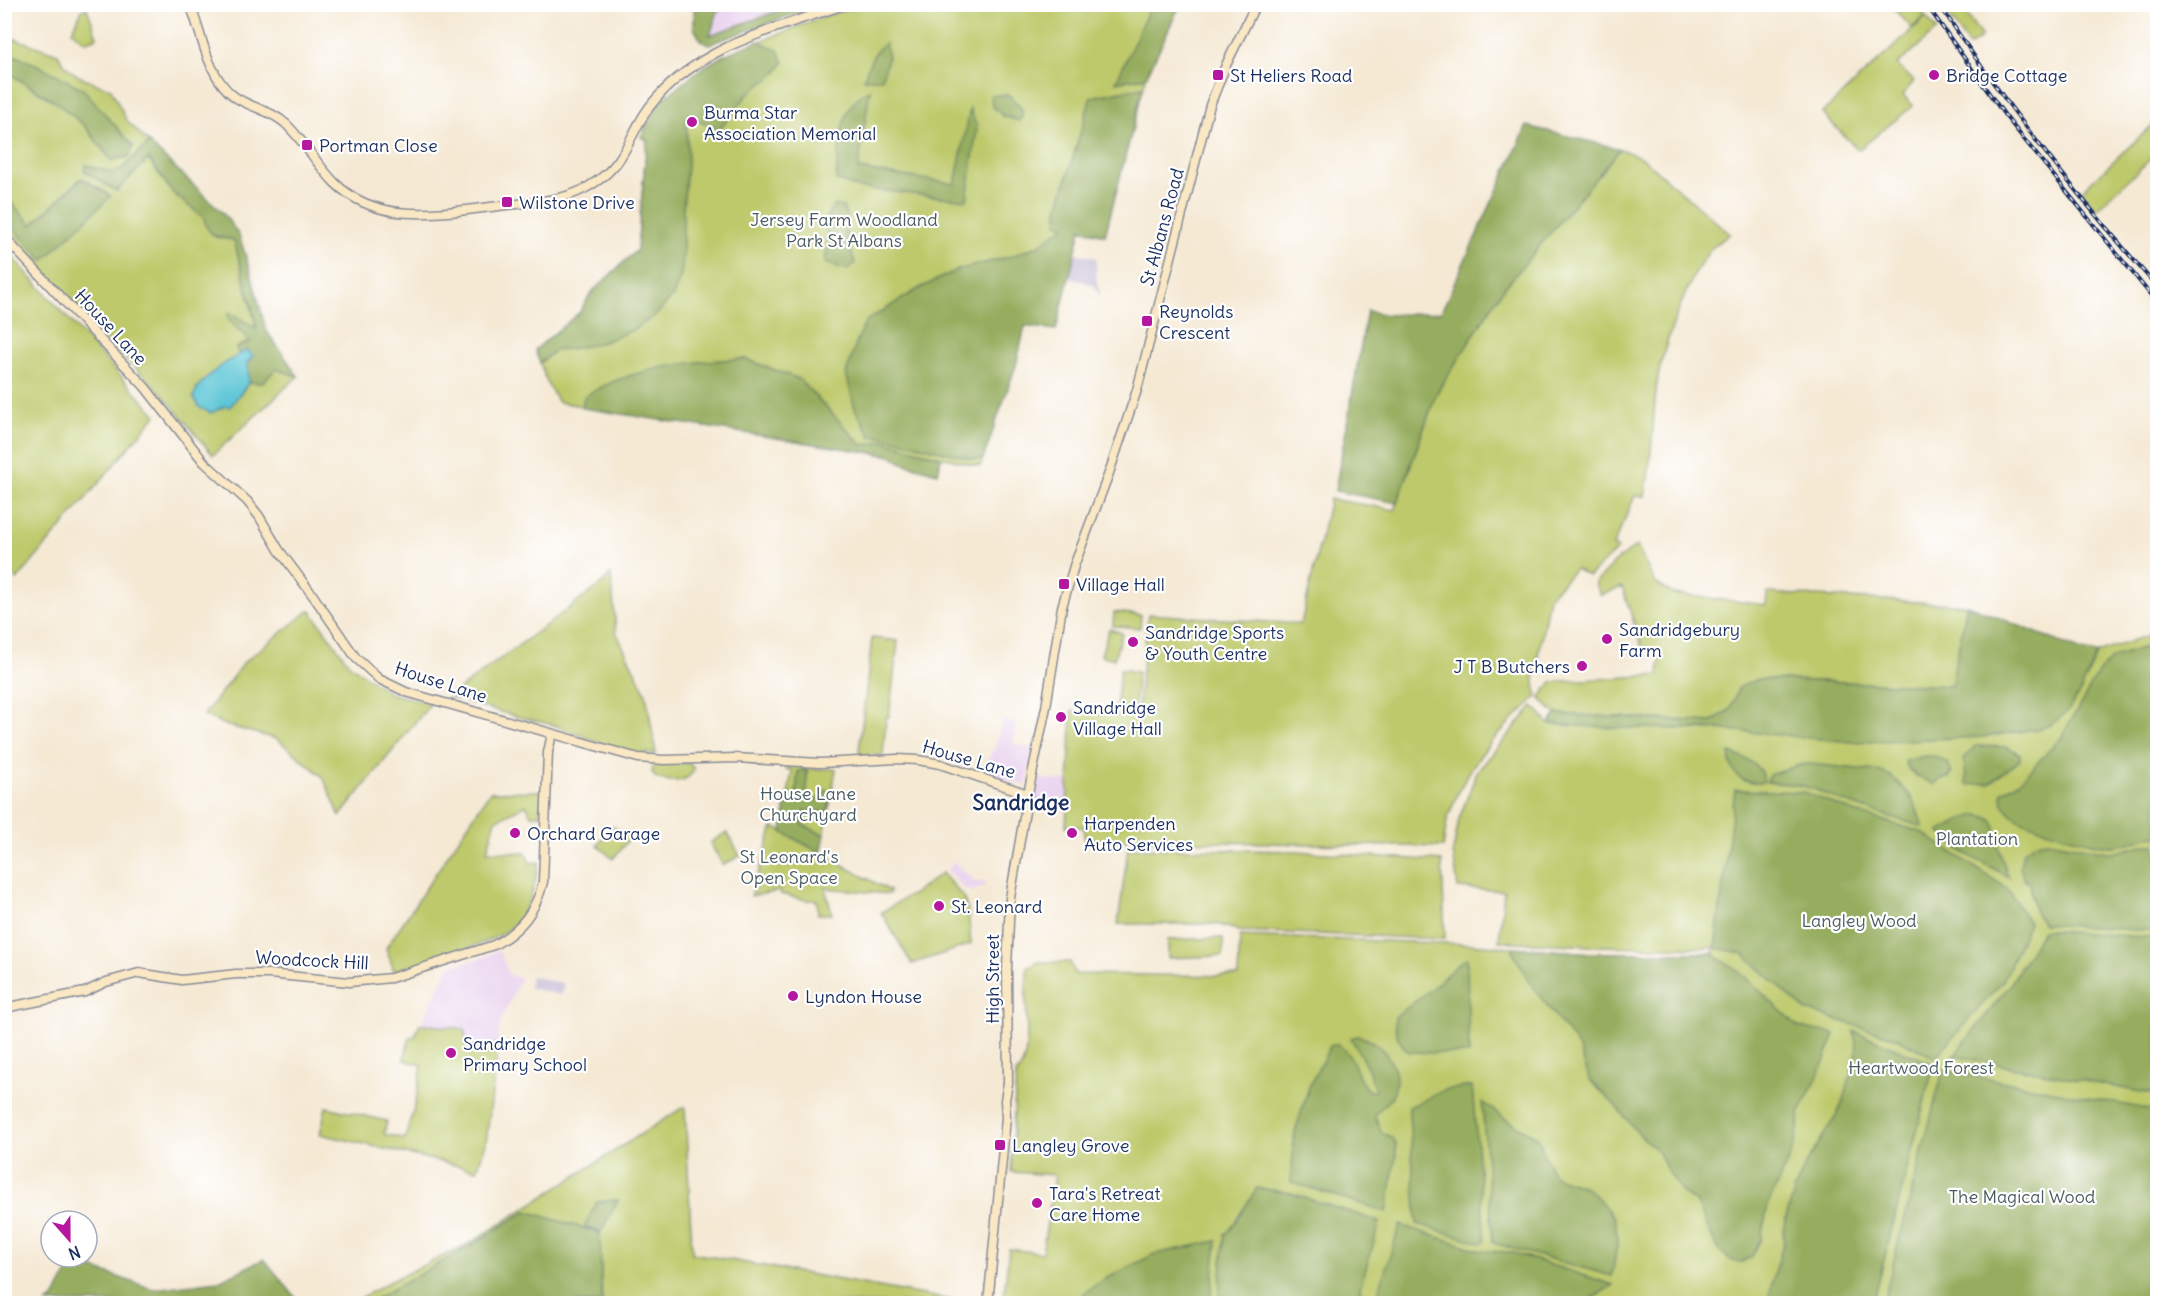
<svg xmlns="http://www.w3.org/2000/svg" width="2162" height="1308" viewBox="0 0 2162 1308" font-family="Delius,sans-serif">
  <rect width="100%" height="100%" fill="#fff"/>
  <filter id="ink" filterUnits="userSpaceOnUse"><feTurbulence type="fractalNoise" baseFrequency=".0167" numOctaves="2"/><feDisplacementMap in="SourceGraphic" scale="12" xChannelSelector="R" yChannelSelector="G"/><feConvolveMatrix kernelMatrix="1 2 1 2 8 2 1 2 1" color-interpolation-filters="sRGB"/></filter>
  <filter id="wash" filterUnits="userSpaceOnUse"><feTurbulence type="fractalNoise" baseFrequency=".008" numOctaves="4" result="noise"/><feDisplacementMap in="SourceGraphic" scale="24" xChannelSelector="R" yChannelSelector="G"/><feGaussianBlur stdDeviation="1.35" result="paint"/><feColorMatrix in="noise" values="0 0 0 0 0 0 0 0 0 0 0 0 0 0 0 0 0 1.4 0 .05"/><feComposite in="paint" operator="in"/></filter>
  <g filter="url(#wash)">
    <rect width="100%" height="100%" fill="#f5e9d4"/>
    <path fill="#e9d2ee" d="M720 5H795L709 35Z
      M1003 719 1016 725 1013 743 1033 749 1026 785 984 775 992 750H994Z
      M1037 779 1068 781 1067 808 1033 802Z
      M954 862 977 883 982 880 987 885 972 891 965 890 947 870Z
      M499 950 509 975 521 978 500 1022 486 1143 477 1170 405 1139 416 1101 422 1065 404 1060 410 1037 414 1038 450 965 475 960Z"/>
    <path fill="#c9bfd7" d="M1075 253 1096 258V276L1100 294 1099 295 1094 285 1069 278Z
      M531 976 564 984 561 995 529 988Z"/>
    <path fill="#bdc96b" stroke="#6c7c64" stroke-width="1.5" d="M870 5H1180L1146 77 1105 235 1081 229 1056 330 1025 326 1016 365 980 466 941 457 938 473 903 463 892 456 558 402 548 385 535 350 580 312 591 293 637 250 647 140 641 137 657 104 699 70 722 56 833 13Z
      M1890 5H1917L1925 16 1912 28Z
      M1941 5H1960L1982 37 1969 46Z
      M87 8 97 37 85 42 72 31 82 10Z
      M1926 17 1937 30 1897 65 1914 81 1903 95 1913 106 1858 150 1822 113Z
      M10 37 58 54C68 76 90 81 111 89L127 121 149 143 122 169 113 173 86 165 117 191 148 159 173 193 204 218 215 237 234 240 257 329 229 312V320L251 341 236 348 239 354 209 376 196 388 211 413C229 404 238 400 249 382L262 383 276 369 298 376 213 455 162 394 106 339 5 226V218L43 261 81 178 32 225 5 196V71L57 103 84 125 111 160 105 115 83 89 14 55 5 61 4 38Z
      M2157 121V153L2096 210 2081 191Z
      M1620 149 1642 158 1730 234C1724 239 1716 243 1712 248 1688 276 1663 346 1657 383 1652 420 1653 459 1645 496H1635L1613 546 1618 549 1589 576 1575 569 1549 597 1534 677 1537 697C1497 733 1467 763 1449 815 1445 825 1445 837 1443 847L1084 839V827H1066L1072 711 1137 717 1148 614 1301 624 1330 499 1395 510 1436 394 1501 292Z
      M5 249 156 415 17 580 4 564Z
      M1637 546 1655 583 1673 594 1766 605 1767 593 1967 605 1951 686 1759 679 1739 687 1730 710 1711 722 1556 714 1539 698 1552 682 1659 675 1660 656 1642 647 1622 587 1600 595 1595 583 1616 561Z
      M611 574 616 632 646 694 656 754 638 753 599 743 554 725 518 717 449 697 603 583Z
      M310 610 349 664 389 693 431 703 340 816 323 777 277 739 225 725 204 715 244 662Z
      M1114 612 1141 615 1140 628 1113 626Z
      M1109 629 1122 633 1114 659 1101 655Z
      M2157 632V1303L1003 1304 1009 1249 1042 1253 1055 1175 1011 1172 1016 1074C1033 1059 1025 1012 1026 990 1026 982 1027 974 1028 966H1034L1036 962H1070L1075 974 1238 976 1240 936 1468 944 1591 953H1714L1715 948 1591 946 1499 941 1504 891 1458 888 1453 852 1459 819 1477 772 1533 706 1549 724 1714 730 1737 719 1957 702Z
      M872 638 898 641 889 717H886L883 755 862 756 859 751Z
      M1120 669 1138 672 1134 709 1116 707Z
      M658 763H689L694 769C688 784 670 782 656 778L652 772 654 764Z
      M791 765H803V769H836L821 853 890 891 889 894 825 888 832 914H818L817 900H806L781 894 780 891 751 896 773 827 782 831 792 770 785 769Z
      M543 791 540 815H531L526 805 496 820 487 851 526 853 530 863 539 862C535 885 530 909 513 926 492 945 423 962 394 971L386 948 490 792Z
      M613 826 630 838 613 859 597 845Z
      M727 832 740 856 723 865 710 843Z
      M1128 848 1296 851 1442 861 1445 939 1240 931 1217 924H1118Z
      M942 873 963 897 968 911 971 944 912 964 881 912C890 908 905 896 912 895Z
      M1223 938V956L1168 958V940Z
      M420 1024 465 1029 466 1046 498 1045 486 1143 477 1170 320 1134 326 1107 387 1121 384 1134 405 1139 416 1101 422 1065 404 1060 410 1037 414 1038Z
      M685 1106 692 1253 967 1303 350 1304 391 1281 472 1242Z"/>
    <path fill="#96ad5f" stroke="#586e5e" stroke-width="1.5" d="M694 5H720L710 35 795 5H820L710 44 701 41 694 28Z
      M1151 5H1180L1146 77 1116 82Z
      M758 41 778 50 784 62 777 72 747 95 719 130 696 120 689 114 686 118 688 155 683 209V256L681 275 673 296 656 315 633 330 604 342 570 349 555 350 540 363 535 350 580 312 591 293 637 250 647 140 641 137 657 104 699 70 722 56Z
      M885 43 888 58 882 79H864C869 64 872 53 885 43Z
      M13 55 38 65 83 89 133 146 129 157 111 160 84 125 57 103 5 71V61Z
      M1143 87 1105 235 1081 229 1056 330 1025 326 1016 365 983 459H973L892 439 871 436 855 409 846 373 857 341 866 321 920 288 957 270 1012 256 1037 246 1065 226 1057 223 1059 205 1091 97Z
      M870 90 858 169 955 184 970 109 977 128 967 200 858 188 836 180C840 150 837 103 870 90Z
      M991 95H1009L1022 109V118L1020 121 1003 116 992 106Z
      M1527 126 1620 149 1501 292 1436 394 1397 503 1335 491 1367 311 1388 315 1441 312Z
      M149 143 223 213 239 235 251 273 266 330 298 376 276 369 262 383 249 382 247 350 239 354 236 348 250 341 229 320 228 312 257 328 234 240C217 237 207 237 204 218L173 193 149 159 116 191 84 171 86 165 113 173 122 169Z
      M82 178 111 196 43 261 5 218V196L32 225Z
      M835 205 843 207 848 220 846 233 855 263 848 270 825 263C826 255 828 246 827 237 827 221 821 219 835 205Z
      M746 359 799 379 862 445 885 441 941 457 938 473 903 463 892 456 582 408 584 397C627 368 695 360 746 359Z
      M1967 605 2082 651 2097 654 2081 690 2068 711 2058 719 2050 725 2037 729 1982 737 1852 742 1717 729 1612 728 1549 724 1556 714 1711 722 1730 710 1739 687 1759 679 1951 686Z
      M2157 643V836C2143 836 2131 844 2117 846 2099 848 2022 825 2010 813 2003 807 2002 801 2002 792L2019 782 2061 738 2099 672 2112 658Z
      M1975 746 2007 747 2020 754V760L1990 783 1967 785 1964 759Z
      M1730 753C1745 758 1763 765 1764 782 1758 782 1749 783 1743 780 1734 775 1728 762 1730 753Z
      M1925 756H1934L1948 763 1952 773 1949 778 1941 779 1934 784C1922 779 1908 774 1905 761Z
      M1810 764 1878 771 1891 776 1908 793 1915 804 1923 827 1844 802 1814 789 1797 785 1767 782 1769 775 1799 765Z
      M807 770V793L814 800 822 798 824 791H832L828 812 804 811 803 825 825 835 821 853 782 832 787 795 796 794 798 771Z
      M1735 790 1804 792 1854 812 1921 832 2008 889 2029 923 2004 979 1935 1058 1897 1038 1805 1010 1742 953 1715 948Z
      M1977 815C2000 818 1995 830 1999 848 2001 858 2005 867 2009 877L1962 852 1939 832 1963 819Z
      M2048 841 2113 853 2142 845H2157V931L2043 924 2034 910 2029 883 2023 878 2020 866 2023 852 2035 843Z
      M2043 930 2157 938V1095L1954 1056 2010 985Z
      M1513 947 1591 953H1714L1717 958 1732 966 1745 977 1798 1027 1835 1034 1818 1076 1799 1113 1798 1131 1792 1152 1768 1204 1761 1239 1752 1256 1742 1262 1732 1261 1722 1253 1715 1244 1697 1203 1683 1194 1666 1168 1659 1153 1639 1134 1613 1103 1590 1080 1578 1046 1533 987 1513 953Z
      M1467 958 1469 1054 1409 1052C1397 1041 1395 1033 1395 1017L1430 990 1458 964Z
      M1854 1031 1934 1064 1873 1303H1769L1771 1287 1784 1241V1225L1795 1188 1805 1166 1838 1112 1845 1097 1857 1049Z
      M1357 1036C1381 1040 1404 1069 1393 1094 1389 1103 1379 1106 1375 1116L1382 1133 1391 1137 1396 1143V1155L1387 1212 1291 1182 1294 1137 1296 1129 1309 1087 1330 1046 1338 1044C1343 1049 1348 1053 1351 1059 1358 1070 1359 1085 1371 1092L1375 1091 1369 1071 1351 1038Z
      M1943 1070 2157 1111V1303H1883Z
      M1472 1086 1485 1241 1481 1243 1417 1224 1409 1114V1107L1445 1090Z
      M1482 1102 1513 1124 1539 1138 1544 1156 1554 1175 1558 1178 1585 1187 1598 1198 1614 1218 1618 1239 1612 1276 1493 1243Z
      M1257 1188 1291 1193 1380 1222 1360 1288 1363 1303H1218L1225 1234 1230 1230Z
      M618 1200 601 1232 584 1227 597 1202Z
      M526 1211 600 1233 602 1303H368L472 1245Z
      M1400 1225 1482 1251 1511 1252 1613 1285 1585 1303H1384L1376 1299Z
      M1217 1241 1210 1303H1070L1103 1280 1155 1254Z
      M264 1259 300 1303H47L54 1298 74 1262 153 1289 219 1281Z"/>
    <path fill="#5ac5d5" stroke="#3a7a9a" stroke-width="1.5" d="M247 350 253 356 247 363 249 382 230 407 225 406 211 413 200 408 193 397C200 377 228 361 247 350Z"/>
  </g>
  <g filter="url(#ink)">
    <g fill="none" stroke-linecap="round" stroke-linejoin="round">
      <defs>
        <path id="secondary" d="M190 4C202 34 207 77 235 97 251 108 271 110 286 124 305 142 317 165 335 183 380 227 444 212 499 206 530 202 565 202 591 185 631 161 628 130 655 100 703 44 780 27 847 4
          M4 237 145 387 204 462 247 501 259 516 279 550 314 597 356 658 379 679 406 692 638 758 664 760 735 758 820 763 897 759 918 760 940 764 1028 794
          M4 1008 85 992 106 982 139 973 182 980 236 974H269L349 982 391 978 494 945C521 930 536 911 543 882L548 752 552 734
          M988 1304 1006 1118 1005 1100 1008 1083 1007 969 1010 898 1028 794 1046 707 1062 607 1074 566 1109 473 1137 390 1210 105 1226 65 1256 4"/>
      </defs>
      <use href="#secondary" stroke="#888c99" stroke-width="11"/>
      <use href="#secondary" stroke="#fae7c3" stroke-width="8"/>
      <defs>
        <path id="rail" d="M1926 4 2006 117 2158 304
          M1939 4C2004 104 2079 198 2158 288"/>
      </defs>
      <use href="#rail" stroke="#1b2f5e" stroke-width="4"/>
      <use href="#rail" stroke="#fff" stroke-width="1.5" stroke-dasharray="4.5" stroke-linecap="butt"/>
    </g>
  </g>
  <g fill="#b5179e" stroke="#fff" stroke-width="2">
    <rect x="1212" y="69" width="12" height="12" rx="3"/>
    <circle cx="1934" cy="75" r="6"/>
    <circle cx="692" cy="122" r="6"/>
    <rect x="301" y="139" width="12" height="12" rx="3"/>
    <rect x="501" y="196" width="12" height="12" rx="3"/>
    <rect x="1141" y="315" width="12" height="12" rx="3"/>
    <rect x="1058" y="578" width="12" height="12" rx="3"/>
    <circle cx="1607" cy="639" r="6"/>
    <circle cx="1133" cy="642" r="6"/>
    <circle cx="1582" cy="666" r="6"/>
    <circle cx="1061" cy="717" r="6"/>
    <circle cx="515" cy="833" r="6"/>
    <circle cx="1072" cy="833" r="6"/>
    <circle cx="939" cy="906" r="6"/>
    <circle cx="793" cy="996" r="6"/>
    <circle cx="451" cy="1053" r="6"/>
    <rect x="994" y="1139" width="12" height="12" rx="3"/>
    <circle cx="1037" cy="1203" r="6"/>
  </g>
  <g text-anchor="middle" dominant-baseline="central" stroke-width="4.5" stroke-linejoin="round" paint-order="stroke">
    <g font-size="18" fill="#1b2f5e" stroke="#fff" text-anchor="start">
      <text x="1230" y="75">St Heliers Road</text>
      <text x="1946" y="75">Bridge Cottage</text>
      <text x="704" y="112">Burma Star<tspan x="704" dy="21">Association Memorial</tspan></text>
      <text x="319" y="145">Portman Close</text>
      <text x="519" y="202">Wilstone Drive</text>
      <text x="1159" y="311">Reynolds<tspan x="1159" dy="21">Crescent</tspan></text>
      <text x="1076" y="584">Village Hall</text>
      <text x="1619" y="629">Sandridgebury<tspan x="1619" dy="21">Farm</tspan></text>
      <text x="1145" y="632">Sandridge Sports<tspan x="1145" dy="21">&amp; Youth Centre</tspan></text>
      <text x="1570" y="666" text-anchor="end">J T B Butchers</text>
      <text x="1073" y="707">Sandridge<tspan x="1073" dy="21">Village Hall</tspan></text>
      <text x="1084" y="823">Harpenden<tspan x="1084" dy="21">Auto Services</tspan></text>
      <text x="527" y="833">Orchard Garage</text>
      <text x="951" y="906">St. Leonard</text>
      <text x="805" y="996">Lyndon House</text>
      <text x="463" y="1043">Sandridge<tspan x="463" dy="21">Primary School</tspan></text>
      <text x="1012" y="1145">Langley Grove</text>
      <text x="1049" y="1193">Tara's Retreat<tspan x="1049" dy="21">Care Home</tspan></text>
    </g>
    <g font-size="18" fill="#4c5d62" stroke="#fff">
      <text x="844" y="219">Jersey Farm Woodland<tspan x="844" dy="21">Park St Albans</tspan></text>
      <text x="808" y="793">House Lane<tspan x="808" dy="21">Churchyard</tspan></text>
      <text x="1977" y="838">Plantation</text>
      <text x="789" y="856">St Leonard's<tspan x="789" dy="21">Open Space</tspan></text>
      <text x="1859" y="920">Langley Wood</text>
      <text x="1921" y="1067">Heartwood Forest</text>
      <text x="2022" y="1196">The Magical Wood</text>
    </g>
    <g font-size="18" fill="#1b2f5e" stroke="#fff">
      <text transform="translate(1162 227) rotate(-75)">St Albans Road</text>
      <text transform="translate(111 327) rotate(47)">House Lane</text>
      <text transform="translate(441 682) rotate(18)">House Lane</text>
      <text transform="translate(969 759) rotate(16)">House Lane</text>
      <text transform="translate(312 960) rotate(3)">Woodcock Hill</text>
      <text transform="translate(992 979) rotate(-90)">High Street</text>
    </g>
    <g font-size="21" font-weight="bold" fill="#1b2f5e" stroke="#fff">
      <text x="1021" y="802">Sandridge</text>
    </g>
  </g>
  <rect width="2162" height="1308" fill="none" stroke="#fff" stroke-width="24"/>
  <g transform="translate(69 1239) rotate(159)"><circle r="28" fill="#ffffff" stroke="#a4acbf" stroke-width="1.5"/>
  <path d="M0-4.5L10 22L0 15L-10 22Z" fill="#b5179e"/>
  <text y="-9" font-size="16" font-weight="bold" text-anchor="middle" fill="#1b2f5e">N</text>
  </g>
</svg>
